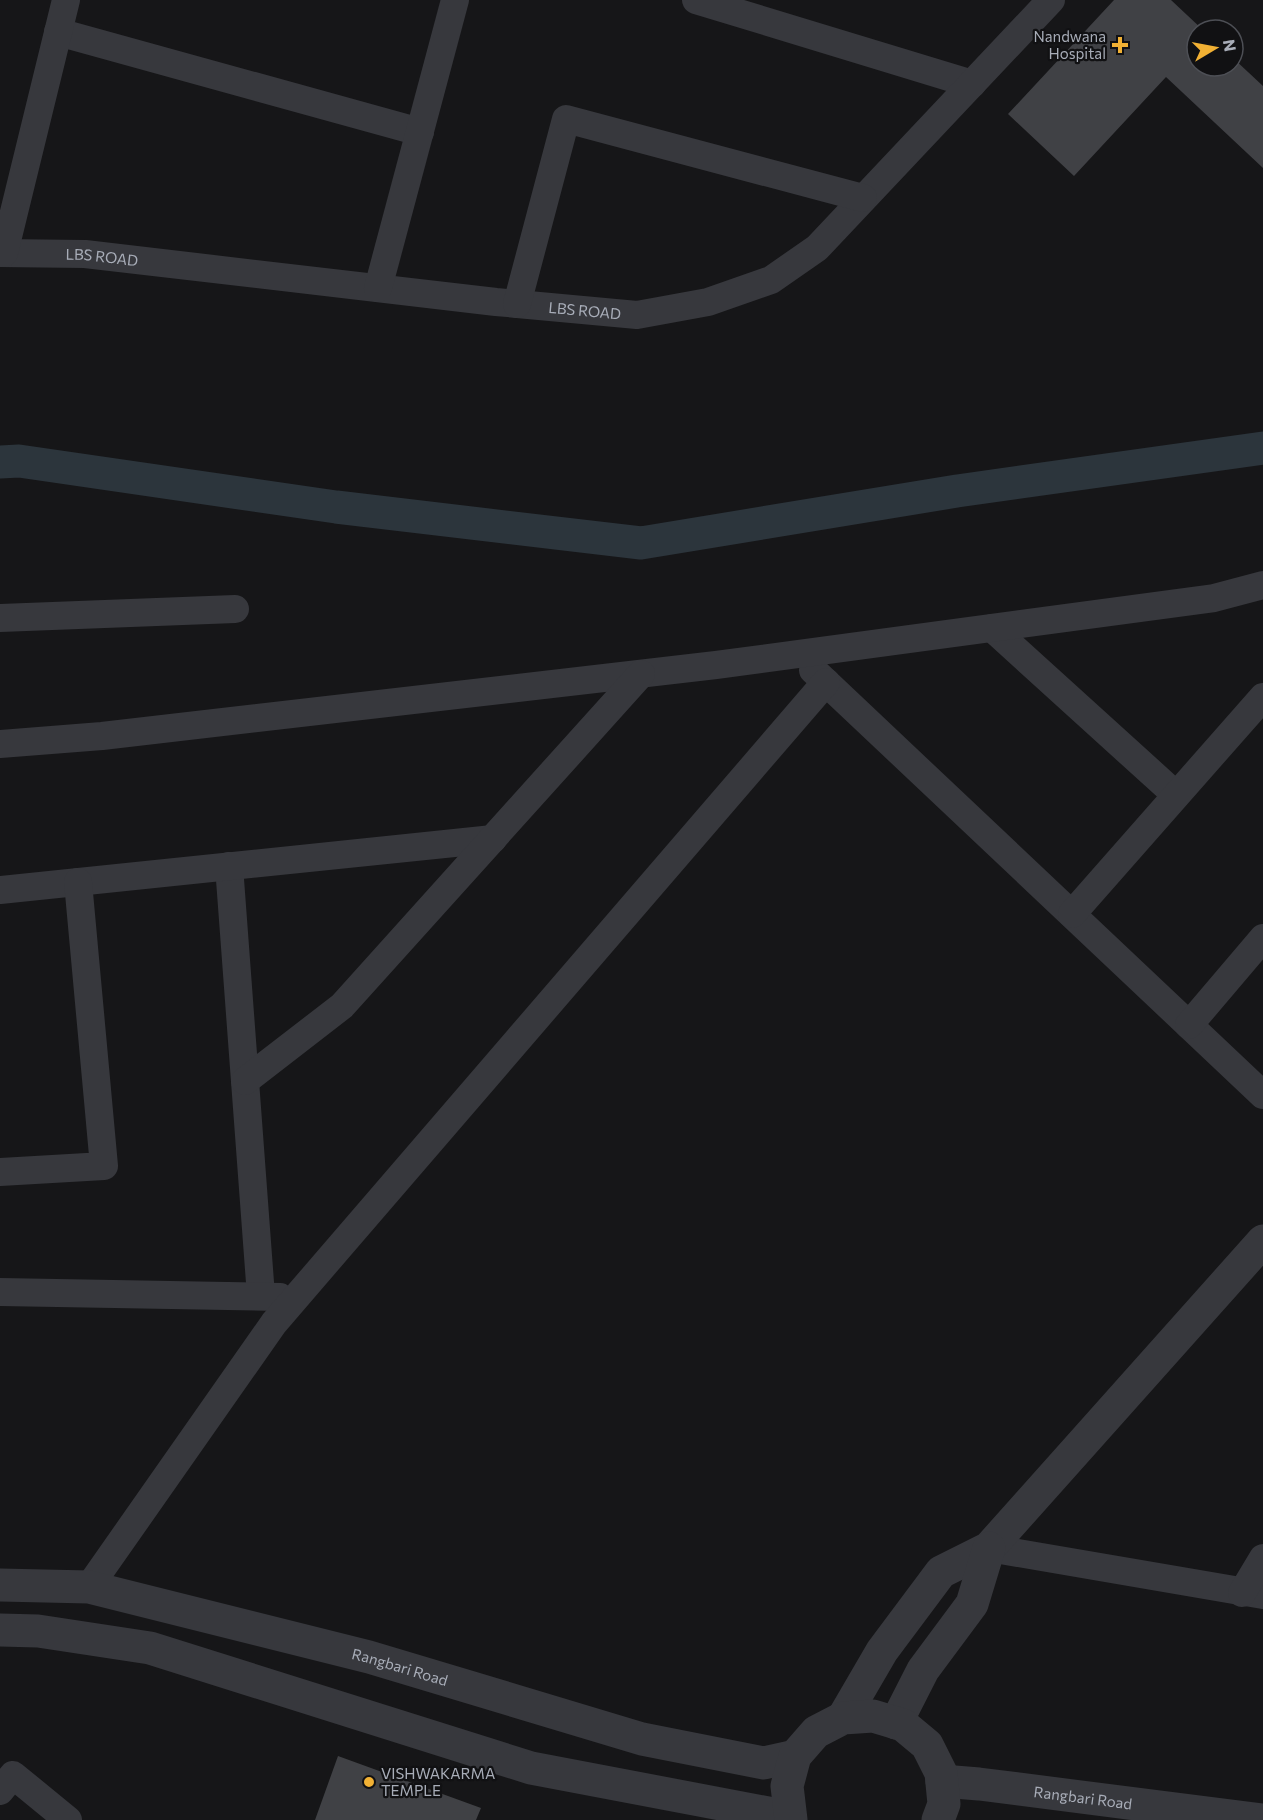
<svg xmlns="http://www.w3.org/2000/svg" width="1263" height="1820" viewBox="0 0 1263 1820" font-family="Commissioner,sans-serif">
  <rect width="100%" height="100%" fill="#161618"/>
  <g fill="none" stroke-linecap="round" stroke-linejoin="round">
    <path stroke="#2c353c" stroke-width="33" d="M0 462 19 461 336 507 641 543 957 491 1263 448"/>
  </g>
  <path fill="#404145" d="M1114 0H1171L1203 30H1197V66H1233V58L1263 86V168L1166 77 1074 176 1008 114Z
    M338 1756 481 1808 476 1820H315Z"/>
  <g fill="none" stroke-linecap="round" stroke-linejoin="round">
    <g stroke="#37383d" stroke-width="28">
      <path d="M696 0 972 84"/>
      <path d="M58 32 420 132"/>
      <path id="s1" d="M0 253 85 254 496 302 637 315 708 302 771 280 817 248 1051 0"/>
      <path d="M4 253 66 0"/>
      <path d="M378 288 455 0"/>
      <path d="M517 304 566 119 863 198"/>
      <path d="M0 618 235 609"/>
      <path d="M992 628 1176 795"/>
      <path d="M813 670 1263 1095"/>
      <path d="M0 744 102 736 716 665 1214 598 1263 585"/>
      <path d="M229 866 261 1296"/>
      <path d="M0 890 493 839"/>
      <path d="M1072 914 1263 697"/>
      <path d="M1189 1025 1263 938"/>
      <path d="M245 1081 342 1006 641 674"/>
      <path d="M0 1172 104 1166 78 882"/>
      <path d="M0 1292 280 1297"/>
      <path d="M989 1548 1263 1595"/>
      <path d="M89 1587 274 1323 826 682"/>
      <path d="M1242 1593 1263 1558"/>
      <path d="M0 1791 13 1775 68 1820"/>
    </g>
    <g stroke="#37383d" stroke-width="33">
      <path id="s2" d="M0 1585 89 1587 369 1657 642 1739 764 1763 795 1756"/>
      <path d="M0 1630 38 1631 150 1648 531 1768 789 1817"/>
      <path d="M843 1718 882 1651 941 1572 989 1548 1263 1241"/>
      <path d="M896 1723 923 1670 972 1604 989 1548"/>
      <path id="s3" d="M942 1781 979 1784 1261 1820"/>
      <path d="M791 1820 787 1786 795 1756 816 1732 843 1718 873 1716 903 1725 927 1745 941 1773 944 1804 938 1820"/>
    </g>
  </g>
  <g fill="#f2b134" stroke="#111113" stroke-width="2">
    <path d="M1117 36h6v6h6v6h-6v6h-6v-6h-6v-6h6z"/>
    <circle cx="369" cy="1782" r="6"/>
  </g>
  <g text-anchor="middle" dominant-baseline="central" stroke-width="4.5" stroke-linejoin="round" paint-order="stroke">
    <g font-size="15" fill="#a8adb8" stroke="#111113" text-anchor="end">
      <text x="1106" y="36">Nandwana<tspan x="1106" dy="17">Hospital</tspan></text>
      <text x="381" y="1773" text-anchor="start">VISHWAKARMA<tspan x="381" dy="17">TEMPLE</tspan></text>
    </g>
    <g font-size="15" fill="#a8adb8" stroke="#111113">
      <text stroke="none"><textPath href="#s1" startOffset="102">LBS ROAD</textPath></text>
      <text stroke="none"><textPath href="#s1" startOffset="588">LBS ROAD</textPath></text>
      <text stroke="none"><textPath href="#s2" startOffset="410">Rangbari Road</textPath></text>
      <text stroke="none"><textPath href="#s3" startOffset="142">Rangbari Road</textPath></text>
    </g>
  </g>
  <g transform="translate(1215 48) rotate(80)"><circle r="28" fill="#111113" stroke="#4d4f55" stroke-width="1.5"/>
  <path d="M0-4.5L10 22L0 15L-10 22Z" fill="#f2b134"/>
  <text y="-9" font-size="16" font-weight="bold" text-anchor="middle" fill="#a8adb8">N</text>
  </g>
</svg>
